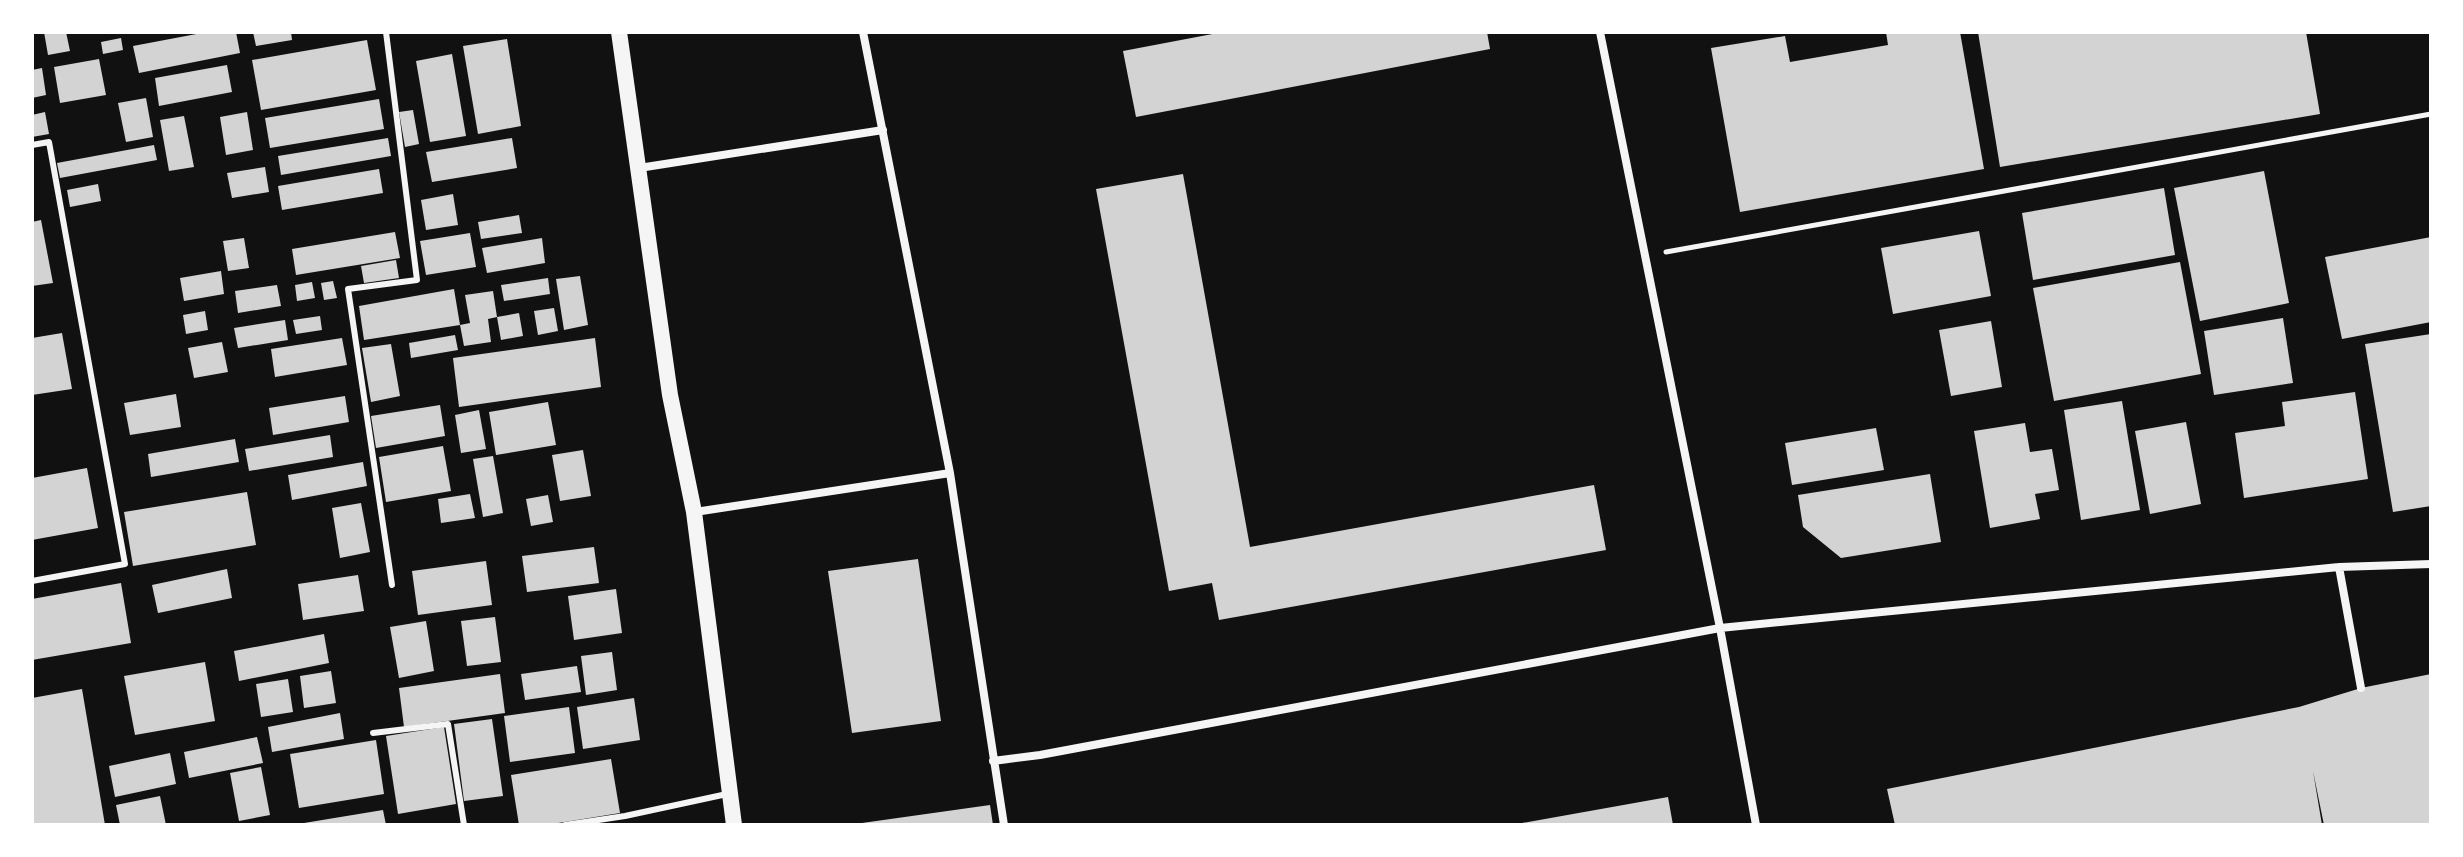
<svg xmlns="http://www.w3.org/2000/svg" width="2463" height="857" viewBox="0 0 2463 857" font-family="'Space Grotesk',sans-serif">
  <rect width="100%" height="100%" fill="#111"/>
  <path fill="#d3d3d3" d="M44 32H66L70 51 48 55Z
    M207 32H236L240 53 139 73 133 46Z
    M253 32H291L292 40 256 46Z
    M1223 32H1487L1490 49 1136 117 1123 51Z
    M1886 32H1960L1984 169 1740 212 1711 48 1785 36 1790 62 1888 45Z
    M1978 32H2306L2320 114 2000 167Z
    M121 38 123 50 103 54 101 42Z
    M507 39 521 126 478 134 463 46Z
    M367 40 376 90 261 110 252 60Z
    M452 54 466 136 430 142 416 61Z
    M99 59 106 95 60 103 54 67Z
    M227 65 232 92 159 106 155 78Z
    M42 68 46 95 32 98V70Z
    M146 98 153 137 126 142 118 103Z
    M379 99 384 129 270 148 265 118Z
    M413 110 419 144 405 147 399 112Z
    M45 112 49 134 32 137V115Z
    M247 112 253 150 226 155 220 117Z
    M184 116 194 167 169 171 160 120Z
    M388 138 391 156 281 175 278 156Z
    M512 138 517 168 432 182 426 152Z
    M154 145 157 160 60 178 57 163Z
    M265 167 269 192 232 198 227 173Z
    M379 169 383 193 282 210 278 186Z
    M2264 171 2289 303 2200 321 2174 188Z
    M1183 174 1250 547 1594 485 1606 550 1219 620 1212 583 1169 591 1096 189Z
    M98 184 101 201 70 207 67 190Z
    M2164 188 2175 255 2033 280 2022 213Z
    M453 194 458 225 426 230 421 200Z
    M519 215 522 233 481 239 478 222Z
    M41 220 53 283 32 286V222Z
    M1979 231 1991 296 1893 314 1881 248Z
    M395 232 400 258 296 275 292 249Z
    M470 233 476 267 426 275 420 241Z
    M2431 237V322L2342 339 2325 257Z
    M244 238 249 268 228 271 223 241Z
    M542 238 545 263 487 273 482 248Z
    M396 260 399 278 364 283 361 266Z
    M2180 262 2201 374 2054 401 2033 288Z
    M221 271 224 294 184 301 180 278Z
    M580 276 588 325 564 330 556 279Z
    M548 278 550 294 504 301 501 285Z
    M333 281 337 298 324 300 321 283Z
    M312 282 315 298 297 301 295 285Z
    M277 285 281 306 238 313 235 291Z
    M454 289 460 325 364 340 359 306Z
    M493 291 497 317 488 319 491 342 464 346 460 325 470 323 465 295Z
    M554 308 558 331 538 335 534 311Z
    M205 311 208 330 186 334 183 315Z
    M519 313 523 336 501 340 497 317Z
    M320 316 322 330 296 334 293 320Z
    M2283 318 2293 383 2214 395 2204 331Z
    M285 320 288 340 238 348 234 328Z
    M1991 321 2002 387 1951 396 1939 330Z
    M62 333 72 389 32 395V338Z
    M2431 334V506L2393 512 2365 344Z
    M455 335 458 350 411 358 409 343Z
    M342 338 347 365 275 377 271 349Z
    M595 338 601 387 459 407 453 358Z
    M222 342 228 372 194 378 188 348Z
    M391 344 400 396 371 402 362 348Z
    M2355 392 2368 479 2244 498 2235 433 2285 426 2282 402Z
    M176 394 181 427 130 435 124 403Z
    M345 396 349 422 273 435 269 408Z
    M2122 401 2140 510 2081 520 2064 410Z
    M548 402 556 445 496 455 489 412Z
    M440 405 445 436 376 448 371 416Z
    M479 410 486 449 461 453 455 415Z
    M2186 422 2201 504 2150 514 2135 431Z
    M2025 423 2030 452 2052 449 2059 490 2035 494 2040 519 1990 528 1974 431Z
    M1876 428 1884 470 1792 485 1785 443Z
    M330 435 333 457 249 471 245 449Z
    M235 439 239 462 151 477 148 454Z
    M443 446 451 491 386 502 379 457Z
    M583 450 591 496 560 501 552 455Z
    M493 456 503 513 483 517 473 459Z
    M363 462 367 486 292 500 288 475Z
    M87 468 98 528 32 540V478Z
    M1930 474 1941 542 1841 558 1803 527 1798 495Z
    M247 492 256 545 133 566 124 512Z
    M470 494 475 518 441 523 438 499Z
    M548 495 553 522 531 526 526 499Z
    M361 503 370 552 340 558 332 508Z
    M594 547 599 583 527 592 522 556Z
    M918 559 941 721 852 733 828 571Z
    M486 561 492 605 418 615 412 571Z
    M227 569 232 598 158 613 152 585Z
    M358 575 364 611 303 620 298 584Z
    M121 583 131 643 32 660V599Z
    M616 589 622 633 574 640 568 596Z
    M495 617 501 662 467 666 461 621Z
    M426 621 434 671 399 678 390 627Z
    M324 634 329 663 239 681 234 651Z
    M612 652 617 690 586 695 581 656Z
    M205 662 215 721 135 735 124 676Z
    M577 666 581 692 525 700 521 674Z
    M331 671 336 703 304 708 300 676Z
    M500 674 505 713 404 727 399 688Z
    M2431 674V825H2324L2313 771 2322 825H1895L1887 789 2299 707 2361 688Z
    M288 679 293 712 261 717 256 684Z
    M82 689 105 825H32V698Z
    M634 698 640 740 583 749 577 707Z
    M569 707 575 753 510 762 504 716Z
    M340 713 344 739 272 752 268 727Z
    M492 719 503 796 464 801 454 724Z
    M444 727 456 804 398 814 386 736Z
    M257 737 263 763 189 778 184 752Z
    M376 740 384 794 299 808 290 754Z
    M170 753 176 784 115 797 109 766Z
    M611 759 620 813 546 825H519L511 775Z
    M261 767 270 815 239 821 230 773Z
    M160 796 166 825H120L116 805Z
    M1668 797 1673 825H1522V823Z
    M990 805 993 825H862V823Z
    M383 810 386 825H304V823Z"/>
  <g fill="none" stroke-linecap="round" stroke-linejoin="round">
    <path stroke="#f5f5f5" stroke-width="5" d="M1666 252 2431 114"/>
    <path stroke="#f5f5f5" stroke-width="6" d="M386 32 417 280 348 289 392 585
      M32 145 49 142 125 564 32 581
      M373 733 448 724 464 825
      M565 825 625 816 727 794"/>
    <path stroke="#f5f5f5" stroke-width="8" d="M863 32 950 473 1004 825
      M1600 32 1720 628 1756 825
      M639 168 883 130
      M695 512 950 473
      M2339 567 2361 688
      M993 761 1040 755 1720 628 2339 567 2431 564"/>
    <path stroke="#f5f5f5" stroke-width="16" d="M619 32 670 395 694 512 734 825"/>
  </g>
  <rect width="2463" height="857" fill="none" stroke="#ffffff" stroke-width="68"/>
</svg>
